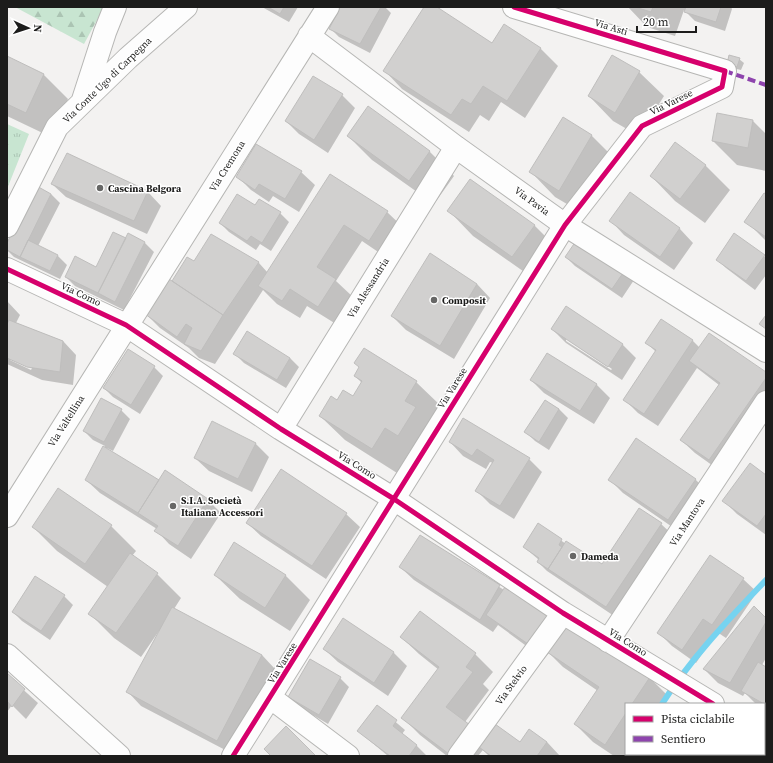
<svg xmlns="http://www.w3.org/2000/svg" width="773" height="763" viewBox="0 0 773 763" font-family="'Source Serif 4',serif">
  <defs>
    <pattern id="grass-tufts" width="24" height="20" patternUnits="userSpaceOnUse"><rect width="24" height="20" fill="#c8e5d1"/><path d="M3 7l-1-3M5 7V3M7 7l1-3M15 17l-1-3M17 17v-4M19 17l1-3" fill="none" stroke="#abc4b3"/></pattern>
    <pattern id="forest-firs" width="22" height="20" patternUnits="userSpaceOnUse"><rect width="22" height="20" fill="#c8e5d1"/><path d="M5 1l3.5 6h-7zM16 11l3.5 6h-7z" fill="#abc4b3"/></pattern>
  </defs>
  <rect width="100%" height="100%" fill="#f3f2f1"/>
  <path fill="url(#grass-tufts)" d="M7 124 29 134 7 189Z"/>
  <path fill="url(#forest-firs)" d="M15 7H104L84 44Z"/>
  <path fill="#0003" fill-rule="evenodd" d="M262 7H298L289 22Z
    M341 7H385L391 13 370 53 339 37 330 28Z
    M426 7H435L493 44 540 48 558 66 525 118 501 102 489 121 480 115 469 132 402 89 385 71Z
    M628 7H731L732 9 725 31 695 21 684 10 675 36 647 27Z
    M7 58 44 75 68 99 51 137 7 116Z
    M739 59 744 63 741 70 732 68Z
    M639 72 664 96 639 136 613 121 589 96Z
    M342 95 355 108 328 153 299 134 286 121Z
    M368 108 430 152 454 176 434 204 372 160 348 136Z
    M718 114 753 121 766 134V171L737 165 713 141Z
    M563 119 592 136 616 160 584 214 555 197 531 172Z
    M68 154 148 192 161 206 147 234 66 197 52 184Z
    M705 165 730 190 705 223 675 201 651 176Z
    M301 172 315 185 299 212 273 196 269 202 251 190 238 177Z
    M330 175 387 212 405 229 387 258 362 241 336 281 353 297 336 324 307 306 300 318 277 304 263 290 215 364 199 358 189 348 160 328 146 314 173 282 194 262 212 235 259 263 268 273Z
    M51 194 60 203 38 246 58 256 67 265 60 279 14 257 7 250V245Z
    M630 194 680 229 693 243 674 270 624 235 611 221Z
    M766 196V241L746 221Z
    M255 206 280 213 289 222 271 251 260 244 256 250 229 232 220 223Z
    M449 211 534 225 559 250 537 281 473 236Z
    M126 239 145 243 154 252 124 310 75 286 66 277 96 268Z
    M764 256 766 258V275L755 290 726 268 717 259Z
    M566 257 625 271 634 280 622 298 575 266Z
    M477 284 490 298 454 359 406 330 392 316Z
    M7 301 20 315 16 323 63 341 76 355 73 385 42 380 7 364ZM10 358 32 368 31 370 10 360Z
    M552 329 622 344 636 358 622 380 566 343ZM566 338 612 369 611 370 566 341Z
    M692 340 700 348 766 374V410L723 473 695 453 681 440 719 385 697 368 658 426 638 413 624 399 656 352 647 343Z
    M235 354 290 358 299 367 286 388 244 363Z
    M154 367 163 376 140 414 113 397 104 388Z
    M355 376 416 382 441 406 423 459 410 451 397 473 345 440 320 416 353 398 362 383Z
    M531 380 596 384 610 398 594 424 544 393Z
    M545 401 559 409 568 418 549 450 535 441 526 432Z
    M121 410 130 419 113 451 107 448 106 449 159 482 165 472 208 500 221 513 191 559 169 544 156 530 157 529 100 493 86 480 105 446 93 440 84 431Z
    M450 442 529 459 542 472 514 519 490 504 477 491 493 463 490 462 486 469 463 456Z
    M255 443 269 457 252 492 209 471 195 458Z
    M766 476V535L737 514 724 501Z
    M609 479H695L709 493 681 533 623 493Z
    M59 490 111 526 136 551 132 556 157 574 181 598 174 609 262 655 275 669 231 753 141 706 128 692 160 632 159 631 141 657 114 638 89 613 108 587 57 551 33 527Z
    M346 514 360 527 326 579 261 536 247 523Z
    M661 524 675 537 620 620 547 571 538 562 539 560 524 547 539 525 566 544 602 566Z
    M421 536 504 590 650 678 667 695 662 704H626L627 756H614L593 742 575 724 598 691 563 667 549 653 544 659 498 625 493 632 414 580 400 567Z
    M215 575H285L310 600 290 631 240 599Z
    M743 579 757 592 726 638 717 632 696 663 672 646 659 633Z
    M64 596 73 605 50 640 22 621 13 612Z
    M420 612 475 654 493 672 483 684 489 690 465 722 470 726 520 743 547 742 560 756H489L483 750 478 756H447L420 735 403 718 439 670 419 654 401 637Z
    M766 619V658L762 665 766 668V710L764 709V704H756L745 693 743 696 718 683 704 669Z
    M324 649 394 653 407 666 388 696 338 662Z
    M7 675 38 703 26 719 12 705 7 712Z
    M340 678 349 687 328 724 298 706 289 697Z
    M377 706 405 730 402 734 417 746 426 755 425 756H388L358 731Z"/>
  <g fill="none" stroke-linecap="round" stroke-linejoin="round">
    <path stroke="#76d3f0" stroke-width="6" d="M662 704C691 658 729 619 766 580
      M630 756 631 754"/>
  </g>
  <path fill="#d1d0cf" stroke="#bfbebd" d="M268 7H284L280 14Z
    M340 7H381L360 44 329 29Z
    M424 7H437L492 43 504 24 541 48 507 101 483 86 471 104 462 99 451 115 383 71Z
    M635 7H653L651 12Z
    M686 7H721L716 22 684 12Z
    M612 55 640 71 615 113 588 96Z
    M729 55 740 58 737 67 727 64Z
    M7 56 44 74 26 113 7 104Z
    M313 76 343 94 314 140 285 121Z
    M368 106 430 151 409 181 347 136Z
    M717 113 753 120 748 148 712 141Z
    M563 117 592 135 559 191 529 172Z
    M675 142 706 165 680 199 650 176Z
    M256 144 302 171 285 199 259 184 255 190 236 177Z
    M67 153 148 191 134 221 51 184Z
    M330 174 388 211 369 241 344 225 317 267 336 279 318 307 290 289 282 301 258 286Z
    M470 179 535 225 512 257 447 211Z
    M35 185 51 194 20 257 7 250V243Z
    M630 192 680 228 660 257 609 221Z
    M764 193 766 194V237L744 222Z
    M237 194 255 205 259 199 281 212 262 243 251 236 247 241 219 223Z
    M113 232 126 238 98 293 65 277 75 256 96 267Z
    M128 233 145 242 115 302 98 293Z
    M734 233 765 255 746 281 716 260Z
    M211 234 259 262 223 315 172 281 187 257 194 261Z
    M578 238 625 270 612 289 565 257Z
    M28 240 58 255 50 271 20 257Z
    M430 253 477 284 440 346 391 316Z
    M166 277 223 315 201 351 184 344 192 328 186 324 177 337 145 314Z
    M566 306 623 344 608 367 551 329Z
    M766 315V329L759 324Z
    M661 319 693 340 644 414 623 400 656 350 645 343Z
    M9 320 63 341 60 372 27 367 7 358V324Z
    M247 331 290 358 277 380 233 354Z
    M709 333 766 372V378L709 460 680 440 720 383 689 361Z
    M364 348 417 381 405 401 416 407 398 436 385 428 372 449 319 416 331 396 337 400 343 390 353 396 362 381 354 376 359 367 354 363Z
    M128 349 155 366 131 405 103 388Z
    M547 353 597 384 580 411 530 380Z
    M101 398 122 409 104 442 83 431Z
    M545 400 559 409 539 442 524 432Z
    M463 418 530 458 500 506 475 491 494 460 477 449 472 456 449 442Z
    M212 421 256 443 238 479 194 458Z
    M636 438 696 479 668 520 608 480Z
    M103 446 159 480 138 513 85 480Z
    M750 463 766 475V514L757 526 722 501Z
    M281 469 347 513 312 566 246 523Z
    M165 470 208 499 178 546 154 531 158 526 138 513Z
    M58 488 112 525 85 564 32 527Z
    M639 508 662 523 606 607 548 569 566 541 602 564Z
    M538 523 562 539 559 545 562 547 548 569 537 562 539 558 523 547Z
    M420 535 500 585 480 620 399 567Z
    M234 542 286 575 265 608 214 575Z
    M130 553 158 573 116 633 88 614Z
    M710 555 744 578 712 625 703 619 682 650 657 633Z
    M35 576 65 595 41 631 12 612Z
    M507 584 552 616 531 646 486 615Z
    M754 606 766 618V622L730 683 703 669Z
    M172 607 262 655 217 741 126 692Z
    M420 611 476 653 466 667 473 672 446 707 470 725 449 754 401 718 439 667 400 637Z
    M343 618 394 652 374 683 323 649Z
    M565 619 650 677 632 704H626V713L605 745 574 724 599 687 544 650Z
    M310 659 341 677 319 715 288 697Z
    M758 662 766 667V705L741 691Z
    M7 673 25 689 12 707 7 701Z
    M377 705 397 720 393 726 417 745 409 756H390L357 731Z
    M495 724 520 742 529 729 547 742 537 756H491L479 747Z
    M286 726 316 756H271L264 749Z
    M764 743 766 744V756H734L735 754H764Z"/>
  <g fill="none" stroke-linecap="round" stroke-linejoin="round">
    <defs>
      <path id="minor" d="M309 36 456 147 565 225 766 351
        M83 100 105 32 115 7
        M7 226 57 127 128 58 186 7
        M7 269 126 325 281 429 394 499 563 613 713 704
        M281 429 456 147
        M7 516 328 7
        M608 641 766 402
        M7 655 119 756
        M271 698 348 756
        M764 733 766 735
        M233 756 565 225 642 126 722 87 725 71 514 7
        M459 756 563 613"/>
    </defs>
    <use href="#minor" stroke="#b6b6b4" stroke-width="24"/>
    <use href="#minor" stroke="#fdfdfd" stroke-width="22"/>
    <path stroke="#8e44ad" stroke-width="4" stroke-dasharray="8 4" stroke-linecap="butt" d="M725 71 766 85"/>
    <defs>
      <path id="cycleway" d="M7 269 126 325 281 429 394 499 563 613 713 704
        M233 756 565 225 642 126 722 87 725 71 514 7"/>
    </defs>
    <use href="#cycleway" stroke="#fff" stroke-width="8"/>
    <use href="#cycleway" stroke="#d6006c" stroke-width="5"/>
  </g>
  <g fill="#676766" stroke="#fff" stroke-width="1.5">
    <circle cx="100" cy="188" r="4"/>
    <circle cx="434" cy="300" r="4"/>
    <circle cx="173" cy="506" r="4"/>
    <circle cx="573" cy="556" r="4"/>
  </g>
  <g text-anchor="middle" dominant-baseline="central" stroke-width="3" stroke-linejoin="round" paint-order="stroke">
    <g font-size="10" fill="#1c1c1b" stroke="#fff">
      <text transform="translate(611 27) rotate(17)">Via Asti</text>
      <text transform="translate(107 80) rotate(-44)">Via Conte Ugo di Carpegna</text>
      <text transform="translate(671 102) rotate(-26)">Via Varese</text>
      <text transform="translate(227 166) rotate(-58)">Via Cremona</text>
      <text transform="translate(532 201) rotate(36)">Via Pavia</text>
      <text transform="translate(368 288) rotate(-58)">Via Alessandria</text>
      <text transform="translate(81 294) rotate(25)">Via Como</text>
      <text transform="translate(452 388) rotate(-58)">Via Varese</text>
      <text transform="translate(66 421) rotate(-58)">Via Valtellina</text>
      <text transform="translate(357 465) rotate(32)">Via Como</text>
      <text transform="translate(687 522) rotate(-57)">Via Mantova</text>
      <text transform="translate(628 642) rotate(32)">Via Como</text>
      <text transform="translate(282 663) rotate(-58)">Via Varese</text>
      <text transform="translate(511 685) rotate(-54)">Via Stelvio</text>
    </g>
    <g font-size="10" font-weight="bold" fill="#1c1c1b" stroke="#fff" text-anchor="start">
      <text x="108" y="188">Cascina Belgora</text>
      <text x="442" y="300">Composit</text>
      <text x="181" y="500">S.I.A. Società<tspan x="181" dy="12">Italiana Accessori</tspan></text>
      <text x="581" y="556">Dameda</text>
    </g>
  </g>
  <rect width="773" height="763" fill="none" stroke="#1c1c1b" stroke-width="16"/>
  <rect x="625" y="703" width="140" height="52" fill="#ffffff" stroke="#a4a4a4"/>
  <rect x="633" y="716" width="20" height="6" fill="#d6006c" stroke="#a4a4a4"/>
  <text x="661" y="723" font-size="12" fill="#1c1c1b">Pista ciclabile</text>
  <rect x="633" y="736" width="20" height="6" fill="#8e44ad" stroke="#a4a4a4"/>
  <text x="661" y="743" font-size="12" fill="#1c1c1b">Sentiero</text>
  <g transform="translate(28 28) rotate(93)" stroke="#ffffff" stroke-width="3" paint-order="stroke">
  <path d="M0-3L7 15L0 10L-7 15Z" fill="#1c1c1b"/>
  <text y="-6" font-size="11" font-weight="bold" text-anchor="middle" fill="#1c1c1b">N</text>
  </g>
  <path d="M637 26v6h59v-6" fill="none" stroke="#1c1c1b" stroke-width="2"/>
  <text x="643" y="26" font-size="12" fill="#1c1c1b" stroke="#ffffff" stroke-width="3" paint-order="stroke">20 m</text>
</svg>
